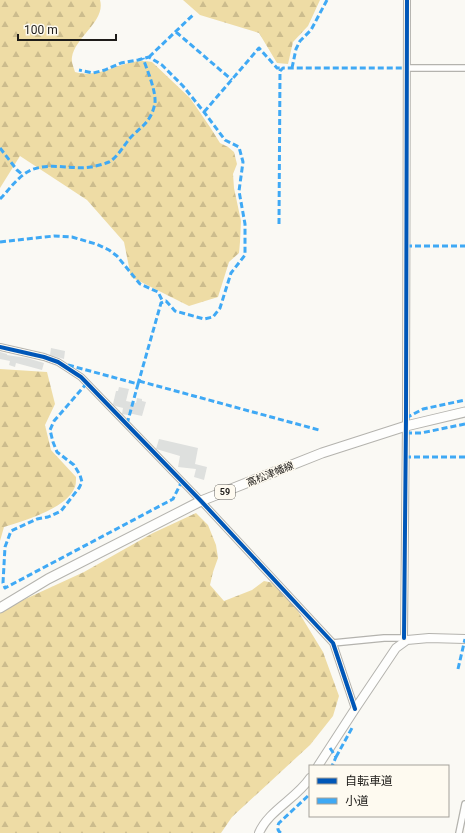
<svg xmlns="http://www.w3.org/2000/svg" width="465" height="833" viewBox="0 0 465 833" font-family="Roboto,'Noto Sans JP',sans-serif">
  <defs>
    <pattern id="forest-firs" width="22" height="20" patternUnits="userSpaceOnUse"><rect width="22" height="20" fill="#eedca5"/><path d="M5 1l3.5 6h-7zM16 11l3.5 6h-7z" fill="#ccbc8d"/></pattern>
  </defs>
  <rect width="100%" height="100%" fill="#faf9f4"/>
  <path fill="url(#forest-firs)" d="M0 0H100C106 21 75 37 72 57 71 62 74 68 75 72 103 80 124 56 152 62L190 98 210 127 220 143 228 147 234 152 237 164 233 174 234 188 241 221 240 242 239 253 229 262 218 297 189 306 131 277 124 242 87 200 20 156 0 188Z
    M183 0H320L308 26 293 42 288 64 277 63 259 33 200 15Z
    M0 369 47 372 55 404 45 425 51 450 76 477C76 481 76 486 74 489 65 509 23 521 4 527L0 541Z
    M196 513 208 525 216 545 218 558 213 572 210 585 224 601 252 590 264 581 274 583 293 603 323 652 339 696 333 716 310 745 232 817 221 833H0V612L10 606 84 572 153 533Z"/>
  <path fill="#dee0de" d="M51 348 65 351 64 359 50 355Z
    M0 352 7 354V355L27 358 44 363 42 370 16 363 15 367 9 365 10 361 0 359Z
    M119 387 129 389 126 401 136 403 137 398 142 399V401L146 402 142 416 128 413V415L122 414 123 408 115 406 113 404 116 391H118Z
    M159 439 198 448 195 464 207 467 204 480 194 477 196 469 178 467 180 456 156 449Z"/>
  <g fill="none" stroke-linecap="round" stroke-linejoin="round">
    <defs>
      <path id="street" d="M407 68H465
        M0 347 44 357 58 362 81 377 201 501 333 643 355 709
        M404 638 406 418 407 0
        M333 643 384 638H404L406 640
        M459 833 465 804"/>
      <path id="secondary" d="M318 766 355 709 396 648 407 640 429 638 465 639
        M259 833C268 811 297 798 310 778"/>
      <path id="primary" d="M0 608 48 579 201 501 322 453 406 426 465 412"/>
    </defs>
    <use href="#street" stroke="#b4b3ae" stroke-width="8"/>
    <use href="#secondary" stroke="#b4b3ae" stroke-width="10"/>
    <use href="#primary" stroke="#b4b3ae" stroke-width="11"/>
    <use href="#street" stroke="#fefefd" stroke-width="5.5"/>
    <use href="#secondary" stroke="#fefefd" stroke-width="8"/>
    <use href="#primary" stroke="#fefefd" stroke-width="9"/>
    <path stroke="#3fa9f5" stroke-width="3" stroke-dasharray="6 3" stroke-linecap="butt" d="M176 32 232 80
      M149 57 194 14
      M292 68 296 49 300 41 311 30 327 0
      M204 112 259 48 277 68H283
      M0 148 17 170 23 175
      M0 199C9 190 18 176 31 170 51 162 71 170 91 167 97 166 104 164 109 162 118 157 124 145 131 137 137 131 144 126 148 120 152 115 154 108 155 103 156 90 147 70 143 58
      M279 224 280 71 283 68H407
      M0 242 54 236 72 237 96 244 109 250 117 256 140 284 158 292 163 302
      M406 246H465
      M68 365 138 384 161 303 166 301 175 311 204 319 213 317 220 308 231 273 245 255V224L239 191 243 162 239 147 225 140 204 112 183 86 162 65 149 57 138 60 121 63 105 70 93 73 79 70
      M139 381 319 430
      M87 383 54 421 50 430 53 442 57 452 74 465 80 475 82 482 79 488 61 511 48 517 37 519 11 531 5 547 3 583 5 588 173 499 182 481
      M406 418 423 409 465 400
      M127 424 138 384
      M406 433H421L465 424
      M405 457H465
      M458 669 465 639
      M330 748 336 757 332 766
      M336 757 352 728
      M281 833C277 831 277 826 279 823L310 794"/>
    <defs>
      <path id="cycleway" d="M0 347 44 357 58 362 81 377 201 501 333 643 355 709
        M404 638 406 418 407 0"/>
    </defs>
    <use href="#cycleway" stroke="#fefaf0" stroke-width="6"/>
    <use href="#cycleway" stroke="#0057b8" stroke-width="4"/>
  </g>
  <g text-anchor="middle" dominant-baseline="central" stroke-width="3" stroke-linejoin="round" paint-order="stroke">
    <rect fill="#fefaf0" stroke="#615f5a" stroke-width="1" x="215" y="485" width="20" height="14" rx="3"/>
    <g font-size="9" font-weight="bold" fill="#1e1c19">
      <text x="225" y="492">59</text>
    </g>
    <g font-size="10" fill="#1e1c19" stroke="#fefaf0">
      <text transform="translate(270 474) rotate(-22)">高松津幡線</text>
    </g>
  </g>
  <rect x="309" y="765" width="140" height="52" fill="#fefaf0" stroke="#a4a19a"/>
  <rect x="317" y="778" width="20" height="6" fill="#0057b8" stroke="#a4a19a"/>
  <text x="345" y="785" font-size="12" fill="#1e1c19">自転車道</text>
  <rect x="317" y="798" width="20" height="6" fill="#3fa9f5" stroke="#a4a19a"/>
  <text x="345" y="805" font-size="12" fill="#1e1c19">小道</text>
  <path d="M18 34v6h98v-6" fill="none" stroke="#1e1c19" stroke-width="2"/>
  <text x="24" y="34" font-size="12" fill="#1e1c19" stroke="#fefaf0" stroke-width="3" paint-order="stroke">100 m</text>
</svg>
